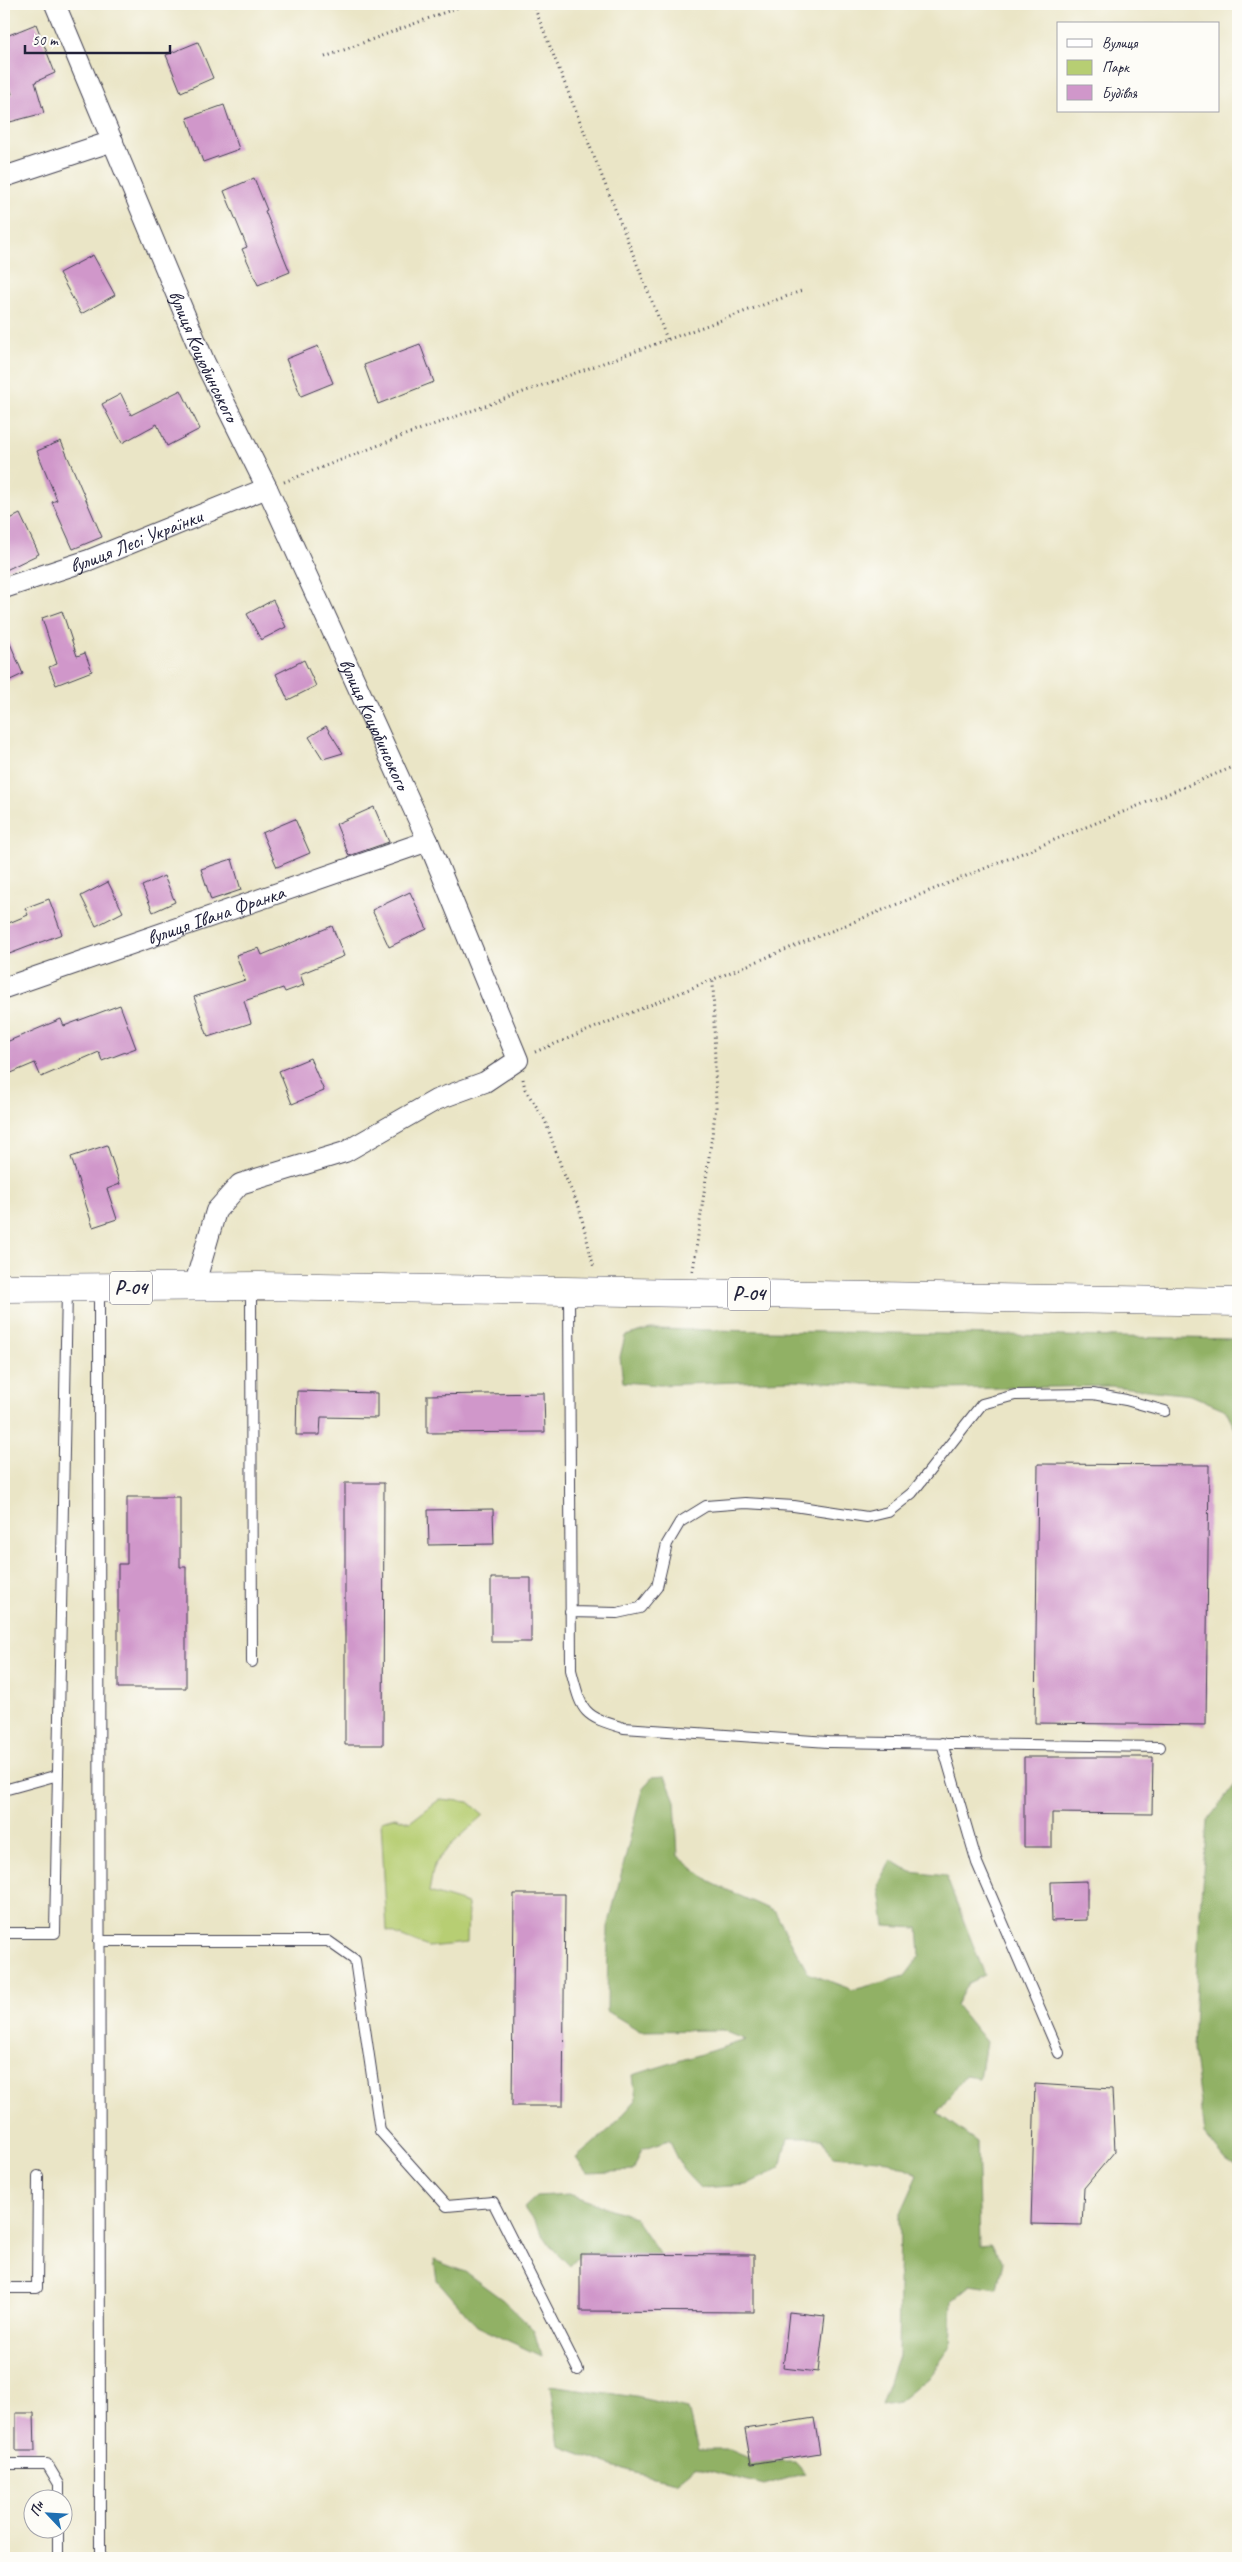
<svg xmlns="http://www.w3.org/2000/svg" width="1242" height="2562" viewBox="0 0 1242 2562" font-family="Caveat,sans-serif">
  <rect width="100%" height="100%" fill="#fdfcf7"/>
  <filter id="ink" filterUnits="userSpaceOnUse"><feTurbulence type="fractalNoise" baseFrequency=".02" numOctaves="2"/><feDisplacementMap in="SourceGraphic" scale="10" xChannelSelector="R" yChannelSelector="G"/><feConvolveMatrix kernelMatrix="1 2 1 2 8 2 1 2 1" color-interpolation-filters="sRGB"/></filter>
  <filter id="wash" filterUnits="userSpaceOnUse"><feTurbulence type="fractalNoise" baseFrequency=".0096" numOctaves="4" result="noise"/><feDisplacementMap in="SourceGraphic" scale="20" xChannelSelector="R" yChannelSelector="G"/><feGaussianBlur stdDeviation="1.12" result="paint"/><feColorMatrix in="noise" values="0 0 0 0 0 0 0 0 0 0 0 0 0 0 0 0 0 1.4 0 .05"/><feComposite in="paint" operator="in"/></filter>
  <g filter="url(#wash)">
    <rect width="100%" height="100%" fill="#eae5c6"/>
    <path fill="#b7ce73" stroke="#6c7857" d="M440 1799 469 1802 484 1815 450 1846 434 1865 429 1892 468 1904 467 1943 428 1947 387 1931 381 1821 395 1817 410 1822Z"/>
    <path fill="#91b165" stroke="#5a6a50" d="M650 1329 1238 1339V1435L1226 1410 1191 1395 1111 1386 943 1389 792 1380 659 1385 623 1382 620 1357 625 1336Z
      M665 1776 675 1801 678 1856 710 1882 775 1912 808 1973 853 1990 905 1976 920 1956 918 1928 885 1926 879 1884 891 1860 911 1872 946 1876 985 1975 968 1983 956 2005 986 2042 980 2078 965 2076 937 2113 977 2142 980 2245 990 2244 1003 2262 997 2289 971 2285 952 2301 950 2348 928 2378 899 2402 881 2405 898 2356 900 2215 918 2175 889 2161 833 2156 822 2138H787L780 2168 746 2185 701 2188 683 2169 669 2140 642 2149 633 2171 587 2173 576 2158 611 2128 636 2100 633 2075 746 2040 722 2030 640 2031 607 2011 608 1927 642 1790 652 1777Z
      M1238 1776V2168L1226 2160 1204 2134 1193 2049 1199 1923 1207 1821 1237 1782Z
      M569 2194 634 2217 660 2255 581 2254 570 2266 553 2249 524 2208 537 2196Z
      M434 2260 465 2272 503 2300 534 2330 541 2356 477 2326 437 2280Z
      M550 2385 636 2397 688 2409 698 2450H730L758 2462H795L805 2473 764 2485 695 2467 676 2482 626 2471 559 2446Z"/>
    <g id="blocks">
      <path fill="#d097ca" d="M36 24 55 73 35 82 44 113 10 122 4 99V96L12 94 4 73V37Z
        M198 42 213 78 181 92 166 55Z
        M224 105 239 149 203 162 187 118Z
        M254 178 267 210 265 211 290 272 258 285 242 249 247 247 224 191Z
        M93 255 115 295 81 314 59 273Z
        M420 344 434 382 378 404 364 365Z
        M318 346 333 383 301 396 286 359Z
        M181 390 200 429 167 446 157 424 122 443 102 404 121 394 131 415Z
        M61 441 102 537 73 549 52 502 57 500 37 451Z
        M20 514 39 554 4 571V522Z
        M273 600 286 627 261 640 247 614Z
        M62 611 77 656 85 653 92 671 56 685 49 667 57 664 42 618Z
        M4 629 23 674 4 683Z
        M304 660 316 686 288 700 276 674Z
        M326 726 343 753 323 759 309 737Z
        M374 807 389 842 349 856 336 824Z
        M295 819 310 853 277 867 262 833Z
        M232 859 241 890 211 900 201 869Z
        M164 876 175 902 153 912 142 886Z
        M108 882 123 912 96 926 81 896Z
        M410 892 427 929 389 947 372 910Z
        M49 899 62 934 4 956V925L28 915 25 908Z
        M332 926 344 956 300 974 304 985 285 992 283 988 244 1001 251 1023 208 1037 194 997 245 980 236 955 259 948 262 955Z
        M120 1005 136 1048 102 1061 99 1052 41 1077 35 1063 4 1076V1043L61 1019 64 1026Z
        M310 1058 324 1091 292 1104 279 1071Z
        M107 1145 120 1184 107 1189 117 1219 93 1227 71 1157Z
        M297 1391 377 1393V1418L321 1417 320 1435H296Z
        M544 1393 545 1432 427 1433V1395Z
        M1038 1464 1209 1465 1206 1725 1035 1723Z
        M345 1483H384L383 1745H345Z
        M127 1497H180V1567H186V1688H118V1564H127Z
        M493 1509 494 1544 429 1545 428 1510Z
        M491 1578H531V1642H491Z
        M1024 1757H1153L1152 1814 1052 1813V1847H1024Z
        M1087 1881V1920L1052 1921 1051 1882Z
        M514 1894H565L563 2106H512Z
        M1035 2084 1112 2089 1115 2151 1084 2188 1082 2225 1031 2224Z
        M580 2254 754 2255V2312L580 2311Z
        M789 2312 825 2316 818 2372 783 2368Z
        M16 2413H34L35 2451H16Z
        M814 2418 820 2453 751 2464 745 2429Z"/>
    </g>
  </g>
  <g filter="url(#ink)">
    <use href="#blocks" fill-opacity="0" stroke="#403f50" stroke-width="1"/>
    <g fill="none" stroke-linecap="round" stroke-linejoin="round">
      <defs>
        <path id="lane" d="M251 1288 252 1662
          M99 1289 100 2558
          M569 1293 571 1670C582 1711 581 1716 624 1728L828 1742 1160 1747
          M570 1612 617 1613 640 1608 657 1587 667 1544 680 1522 706 1506 745 1503 794 1506 867 1517 888 1512 912 1493 982 1404 1015 1395 1093 1394 1126 1400 1165 1411
          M942 1743 977 1863 1059 2053
          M4 1790 58 1775
          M4 1933H55L67 1289
          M99 1941H328L355 1960 380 2131 447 2206 493 2202 578 2370
          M4 2288H37L38 2176
          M4 2464H47L59 2484V2500
          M58 2558V2530"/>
        <g id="street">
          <path id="s1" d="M55 4 205 363 267 488 428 841 518 1060 485 1082 436 1100 345 1152 240 1184 216 1211 194 1287"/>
          <path d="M4 177 113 141"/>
          <path id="s2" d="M4 588 89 560 267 488"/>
          <path id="s3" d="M4 988 428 841"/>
        </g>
        <path id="primary" d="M4 1288 259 1286 1238 1302"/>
      </defs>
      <use href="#lane" stroke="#403f50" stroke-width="12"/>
      <use href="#street" stroke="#403f50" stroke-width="22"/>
      <use href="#primary" stroke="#403f50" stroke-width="29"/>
      <path stroke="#403f50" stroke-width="3" stroke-dasharray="1 4" stroke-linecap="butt" d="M533 4 667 339
        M325 57 467 4
        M284 482 405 435 804 290
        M535 1052 1238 765
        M523 1079 525 1089 545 1120 563 1172 579 1207 594 1268
        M693 1271 716 1107 713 980"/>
      <use href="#lane" stroke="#fff" stroke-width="10"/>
      <use href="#street" stroke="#fff" stroke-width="20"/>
      <use href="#primary" stroke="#fff" stroke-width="28"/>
    </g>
  </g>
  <g text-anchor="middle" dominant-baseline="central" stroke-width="4.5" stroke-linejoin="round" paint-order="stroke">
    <g fill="#fdfcf7" stroke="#646373" stroke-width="1">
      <rect x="110" y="1271.5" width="42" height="33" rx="4"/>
      <rect x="728" y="1277.5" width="42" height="33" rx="4"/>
    </g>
    <g font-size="19" font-weight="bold" fill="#22223b">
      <text x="131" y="1288">Р-04</text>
      <text x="749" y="1294">Р-04</text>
    </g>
    <g font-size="20" fill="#22223b" stroke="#fdfcf7">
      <text stroke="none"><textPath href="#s1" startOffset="382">вулиця Коцюбинського</textPath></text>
      <text stroke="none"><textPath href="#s2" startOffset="140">вулиця Лесі Українки</textPath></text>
      <text stroke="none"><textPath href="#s1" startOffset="788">вулиця Коцюбинського</textPath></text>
      <text stroke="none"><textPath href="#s3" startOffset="224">вулиця Івана Франка</textPath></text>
    </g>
  </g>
  <rect width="1242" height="2562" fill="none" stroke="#fdfcf7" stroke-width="20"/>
  <rect x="1057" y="22" width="162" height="90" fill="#fdfcf7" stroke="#a5a5ac"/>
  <rect x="1067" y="39" width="25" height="8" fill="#ffffff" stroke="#a5a5ac"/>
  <text x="1102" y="48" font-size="15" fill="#22223b">Вулиця</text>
  <rect x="1067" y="60" width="25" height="15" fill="#b7ce73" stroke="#a5a5ac"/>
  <text x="1102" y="72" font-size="15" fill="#22223b">Парк</text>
  <rect x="1067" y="85" width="25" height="15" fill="#d097ca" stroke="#a5a5ac"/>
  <text x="1102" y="98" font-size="15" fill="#22223b">Будівля</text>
  <g transform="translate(48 2514) rotate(295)"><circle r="24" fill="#fdfcf7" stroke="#a5a5ac"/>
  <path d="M0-4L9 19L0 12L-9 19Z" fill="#1f6fb2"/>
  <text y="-8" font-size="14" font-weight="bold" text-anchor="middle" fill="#22223b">Пн</text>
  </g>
  <path d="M25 45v8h145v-8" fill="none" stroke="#22223b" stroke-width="2.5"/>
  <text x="32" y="45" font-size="15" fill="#22223b" stroke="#fdfcf7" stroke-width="4" paint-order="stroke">50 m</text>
</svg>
